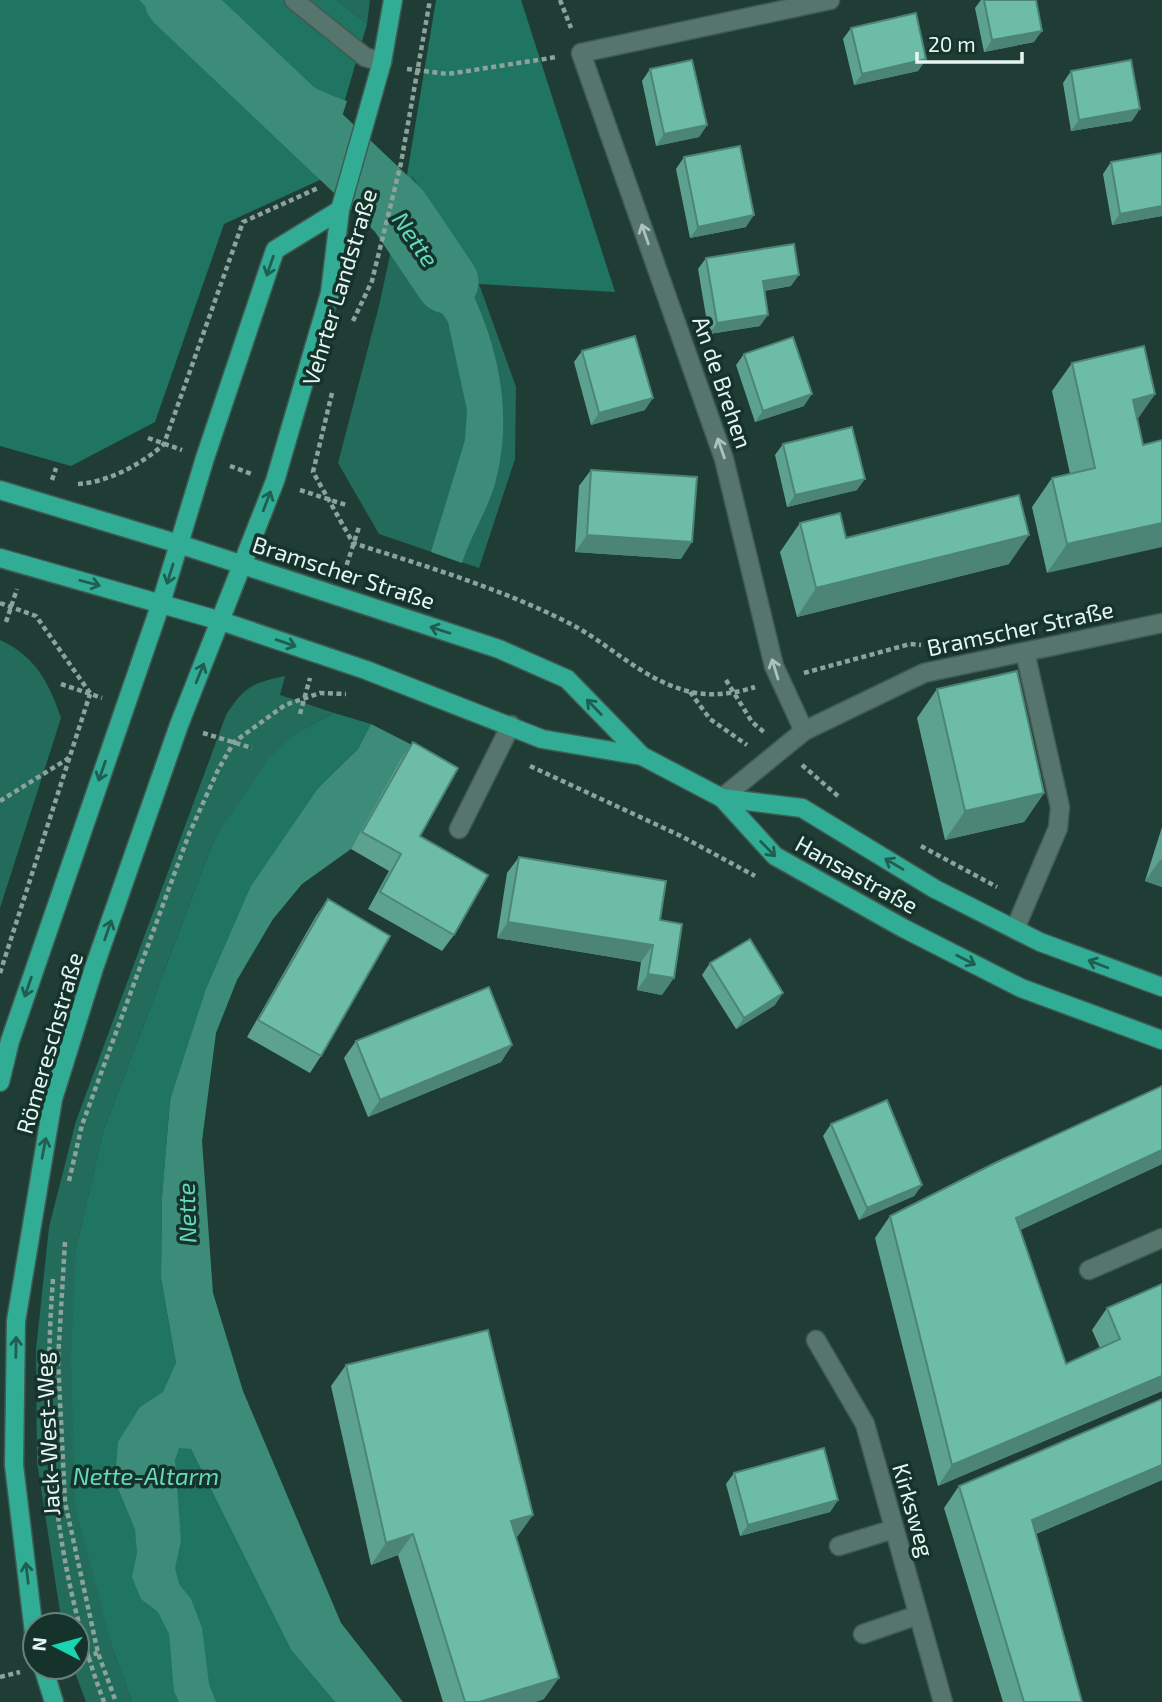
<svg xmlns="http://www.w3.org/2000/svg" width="1162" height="1702" viewBox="0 0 1162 1702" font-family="'Exo 2',sans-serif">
  <rect width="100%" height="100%" fill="#203d35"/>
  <path fill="#236b5a" d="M337 0H370L367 24Z
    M411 175 479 284 516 387 515 459 479 568 379 534 338 463 379 306 406 181Z
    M0 640C35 656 49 682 61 718L0 908Z
    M285 676 280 695 334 713 296 733 215 837 103 1132 76 1248 113 1650 132 1702H86L73 1667H77V1625H62L37 1461 36 1350 49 1227 76 1121 226 715C244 687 252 683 285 676Z"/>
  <path fill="#1f7562" d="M0 0H337L367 24 322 179 224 224 155 422 71 466 0 446Z
    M436 0H521L615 292 479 284 412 176 406 181Z
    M334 713 371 724 358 749 319 787 170 1099 162 1197 161 1278 191 1449 291 1650 335 1702H132L113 1650 75 1506 71 1355 76 1248 103 1132 215 837 270 757 296 733Z"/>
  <path fill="#3c8c79" d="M139 0H211C254 44 287 81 347 101L322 179 289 142Z
    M406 181C468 270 525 371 495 484 487 511 471 535 462 563L431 552 465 440 467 410 448 322 410 265 391 246Z
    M371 724 414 746 351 849 302 884 273 919 237 980 216 1033 202 1141 213 1293 243 1391 341 1623 403 1702H335L291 1650 191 1449 179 1448 175 1460 181 1541 175 1568 179 1584 191 1599 202 1628 209 1684 216 1702H179L174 1691 169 1634 158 1612 141 1599 132 1577 137 1553 135 1529 115 1481 118 1442 140 1407 163 1392 176 1363 161 1278 162 1197 170 1100 206 989 251 886 319 787 358 749Z"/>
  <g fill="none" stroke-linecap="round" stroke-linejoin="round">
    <path stroke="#3c8c79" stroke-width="63" d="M176 0 399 211 447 282"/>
    <defs>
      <path id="minor" d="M294 0 365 57 382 62
        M804 731 774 666 724 459 581 53 830 0
        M722 798 804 731 924 673 1162 623
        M459 829 511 725
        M1015 929 1058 828 1060 807 1025 652
        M1089 1270 1162 1238
        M816 1340 865 1424 943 1702
        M839 1546 894 1529
        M863 1634 918 1615"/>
      <path id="major" d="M0 490 179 544 499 649 567 679 642 756 722 798 775 856 903 928 1021 988 1162 1040
        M0 558 221 621 366 670 542 739 642 756
        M722 798 802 808 935 889 1040 942 1162 987
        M0 1082 10 1041 161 603 205 458 275 250 340 210
        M35 1641 14 1465 16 1321 53 1099 94 968 179 725 275 481 330 293 340 210 382 62 393 0
        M43 1667 54 1702"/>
    </defs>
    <use href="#minor" stroke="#3f5b54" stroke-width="21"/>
    <use href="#major" stroke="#3f5b54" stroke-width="21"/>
    <path stroke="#8ca39c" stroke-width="4.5" stroke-dasharray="5 3.5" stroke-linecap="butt" d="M560 0 571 28
      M407 69 448 74 557 57
      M353 321 372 281 401 163 430 0
      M332 393 313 472 353 543C425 566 496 587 563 620 607 641 639 678 687 691 709 697 734 694 755 687
      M148 438 182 450
      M230 466 252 474
      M52 480 56 468
      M78 484C109 482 142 464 164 444L243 222 318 188
      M300 490 346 505
      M344 573 359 527
      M0 603 36 616 90 693
      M6 622 17 589
      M804 673 910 644 921 645
      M726 680 752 722 764 732
      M61 684 102 698
      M690 692 710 719 747 745
      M300 714 310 678
      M203 733 252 748
      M802 765 838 796
      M530 766 681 836 755 876
      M0 801 69 758
      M921 846 997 887
      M0 973 90 694
      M69 1181 82 1125 189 834 218 770 234 742 285 705 320 693 346 694
      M65 1242 58 1360 65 1502 98 1653 116 1702
      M53 1279C42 1422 53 1567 104 1702
      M77 1658 98 1653
      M0 1677 20 1672"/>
    <use href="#minor" stroke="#56756c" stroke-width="18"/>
    <use href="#major" stroke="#31ad95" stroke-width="18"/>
  </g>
  <path fill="#5da290" d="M981 0H1036L1034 42 984 52 975 8Z
    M851 28 926 59 918 71 854 85 843 39Z
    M650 69 707 125 699 137 656 146 642 81Z
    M1071 71 1132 121 1071 131 1063 83Z
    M684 157 746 227 690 238 676 169Z
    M1111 162 1162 216 1112 225 1103 174Z
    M706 258 791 286 764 291 760 326 709 334 698 269Z
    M582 351 645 410 591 425 574 362Z
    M744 354 804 406 755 422 736 365Z
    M1072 363 1155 394 1137 419 1143 445 1047 573 1032 507 1052 478 1070 474 1052 391Z
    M783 444 857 490 787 507 775 455Z
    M591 470 681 559 575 552 579 486Z
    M800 523 846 538 1009 564 797 617 780 552Z
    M937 689 1044 793 1024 822 945 840 917 718Z
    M413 742 420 836 454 935 442 951 368 909 389 871 351 849 401 759Z
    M1162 827V887L1145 881Z
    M519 857 660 920 662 995 637 990 641 962 497 938 507 873Z
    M328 899 321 1056 310 1073 247 1037 316 916Z
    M710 963 775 1005 736 1029 702 975Z
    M356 1041 512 1045 501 1062 368 1117 344 1058Z
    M831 1124 922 1185 914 1196 859 1220 823 1136Z
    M1162 1164 1020 1230 1066 1364 1100 1348 1092 1330 1107 1308 1162 1391 938 1486 875 1238 890 1216Z
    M346 1365 518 1536 516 1537 544 1699 535 1702H443L398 1555 371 1565 331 1386Z
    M1162 1399V1480L1036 1534 1082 1702H1003L944 1508 959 1486Z
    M734 1473 838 1500 830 1512 740 1536 726 1484Z"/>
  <path fill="#4c8475" d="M1042 31 1034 42 984 52 992 40Z
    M926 59 918 71 854 85 862 74Z
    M1140 109 1132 121 1071 131 1079 120Z
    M707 125 699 137 656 146 664 134Z
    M1162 206V216L1112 225 1120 214Z
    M754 215 746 227 690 238 698 227Z
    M799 275 791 286 755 292 763 281Z
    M768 315 760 326 709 334 717 323Z
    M812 394 804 406 755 422 763 411Z
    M1155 394 1135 423 1133 400Z
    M653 398 645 410 591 425 599 413Z
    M865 479 857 490 787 507 795 495Z
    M1162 523V547L1047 573 1067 544Z
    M587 535 692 542 681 559 575 552Z
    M1029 535 1009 564 797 617 816 588Z
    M1044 793 1024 822 945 840 965 811Z
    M1160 860H1162V887L1145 881Z
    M508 922 653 945 641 962 497 938Z
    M648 974 674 978 662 995 637 990Z
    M783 993 775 1005 736 1029 744 1018Z
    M512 1045 501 1062 368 1117 380 1100Z
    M1162 1150V1164L1001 1239 1016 1218Z
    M922 1185 914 1196 859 1220 867 1208Z
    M1162 1376V1391L938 1486 952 1465Z
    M1162 1465V1480L1017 1542 1032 1520Z
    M838 1500 830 1512 740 1536 748 1525Z
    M533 1515 518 1536 496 1542 511 1521Z
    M413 1534 398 1555 371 1565 386 1543Z
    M559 1678 544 1699 535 1702H479Z"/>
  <path fill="#6cbca7" stroke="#4c8475" stroke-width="2" d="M984 0H1036L1042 31 992 40Z
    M916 13 926 59 862 74 851 28Z
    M692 60 707 125 664 134 650 69Z
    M1131 60 1140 109 1079 120 1071 71Z
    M740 146 754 215 698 227 684 157Z
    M1162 153V206L1120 214 1111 162Z
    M794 244 799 275 763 281 768 315 717 323 706 258Z
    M635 336 653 398 599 413 582 351Z
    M793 337 812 394 763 411 744 354Z
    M1144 346 1155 394 1133 400 1143 445 1162 440V523L1067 544 1052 478 1095 468 1072 363Z
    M852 427 865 479 795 495 783 444Z
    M591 470 697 477 692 542 587 535Z
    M1019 495 1029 535 816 588 800 523 840 513 846 538Z
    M1017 671 1044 793 965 811 937 689Z
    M413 742 458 768 420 836 488 875 454 935 380 892 401 854 362 832Z
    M519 857 666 881 660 920 682 924 674 978 648 974 653 945 508 922Z
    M328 899 390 936 321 1056 258 1020Z
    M750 939 783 993 744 1018 710 963Z
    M489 987 512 1045 380 1100 356 1041Z
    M1162 1086V1150L1016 1218 1066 1364 1120 1339 1107 1308 1162 1284V1376L952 1465 890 1216 997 1162Z
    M887 1100 922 1185 867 1208 831 1124Z
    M488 1330 533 1515 511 1521 559 1678 479 1702H465L413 1534 386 1543 346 1365Z
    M1162 1399V1465L1032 1520 1082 1702H1024L959 1486Z
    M824 1448 838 1500 748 1525 734 1473Z"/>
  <defs><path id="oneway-shaft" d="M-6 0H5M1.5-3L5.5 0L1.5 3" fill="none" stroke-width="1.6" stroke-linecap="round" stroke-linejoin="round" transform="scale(1.75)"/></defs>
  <g stroke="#acc2bc">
    <use href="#oneway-shaft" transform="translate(645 234) rotate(-109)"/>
    <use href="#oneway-shaft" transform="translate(721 448) rotate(-109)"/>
    <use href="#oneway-shaft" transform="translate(775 669) rotate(-107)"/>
  </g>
  <g stroke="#1f5e50">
    <use href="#oneway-shaft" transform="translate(270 266) rotate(109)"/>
    <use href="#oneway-shaft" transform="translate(267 501) rotate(-69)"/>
    <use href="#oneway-shaft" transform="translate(170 574) rotate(107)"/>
    <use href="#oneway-shaft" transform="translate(90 583) rotate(15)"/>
    <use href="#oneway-shaft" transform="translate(440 630) rotate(-162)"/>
    <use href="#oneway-shaft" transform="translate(286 643) rotate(19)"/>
    <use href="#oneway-shaft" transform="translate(200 673) rotate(-68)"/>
    <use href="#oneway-shaft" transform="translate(594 707) rotate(-134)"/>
    <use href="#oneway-shaft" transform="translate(102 771) rotate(109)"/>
    <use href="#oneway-shaft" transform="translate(768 849) rotate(46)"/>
    <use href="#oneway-shaft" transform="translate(894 864) rotate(-149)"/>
    <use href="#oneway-shaft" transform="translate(108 930) rotate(-71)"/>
    <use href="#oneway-shaft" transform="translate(966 960) rotate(27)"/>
    <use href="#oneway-shaft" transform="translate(1098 964) rotate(-159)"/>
    <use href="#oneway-shaft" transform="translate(28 987) rotate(109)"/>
    <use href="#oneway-shaft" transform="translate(44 1148) rotate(-79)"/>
    <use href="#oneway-shaft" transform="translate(16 1347) rotate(-89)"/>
    <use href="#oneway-shaft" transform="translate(27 1573) rotate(-97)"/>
  </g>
  <g text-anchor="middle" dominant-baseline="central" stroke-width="7" stroke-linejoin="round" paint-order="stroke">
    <g font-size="23" fill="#e5f6f1" stroke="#15332b">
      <text transform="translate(339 287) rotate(-73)">Vehrter Landstraße</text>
      <text transform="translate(723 382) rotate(71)">An de Brehen</text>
      <text transform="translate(344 572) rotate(18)">Bramscher Straße</text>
      <text transform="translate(1020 628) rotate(-12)">Bramscher Straße</text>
      <text transform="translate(857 874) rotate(29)">Hansastraße</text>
      <text transform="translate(49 1043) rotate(-74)">Römereschstraße</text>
      <text transform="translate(47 1434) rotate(-93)">Jack-West-Weg</text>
      <text transform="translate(914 1510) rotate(74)">Kirksweg</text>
    </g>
    <g font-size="24" font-style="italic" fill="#64d9bc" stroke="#15332b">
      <text transform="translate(416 239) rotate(55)">Nette</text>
      <text transform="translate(186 1213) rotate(-92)">Nette</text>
      <text x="146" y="1475">Nette-Altarm</text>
    </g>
  </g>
  <g transform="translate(56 1646) rotate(276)"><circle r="33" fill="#15332b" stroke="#68817a" stroke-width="2"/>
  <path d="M0-5L12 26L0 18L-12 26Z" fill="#19d5b2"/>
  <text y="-10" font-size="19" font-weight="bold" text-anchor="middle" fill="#e5f6f1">N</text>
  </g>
  <path d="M917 52v10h105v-10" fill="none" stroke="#e5f6f1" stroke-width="3.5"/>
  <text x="928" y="52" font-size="21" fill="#e5f6f1" stroke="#15332b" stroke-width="5" paint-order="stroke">20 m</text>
</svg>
